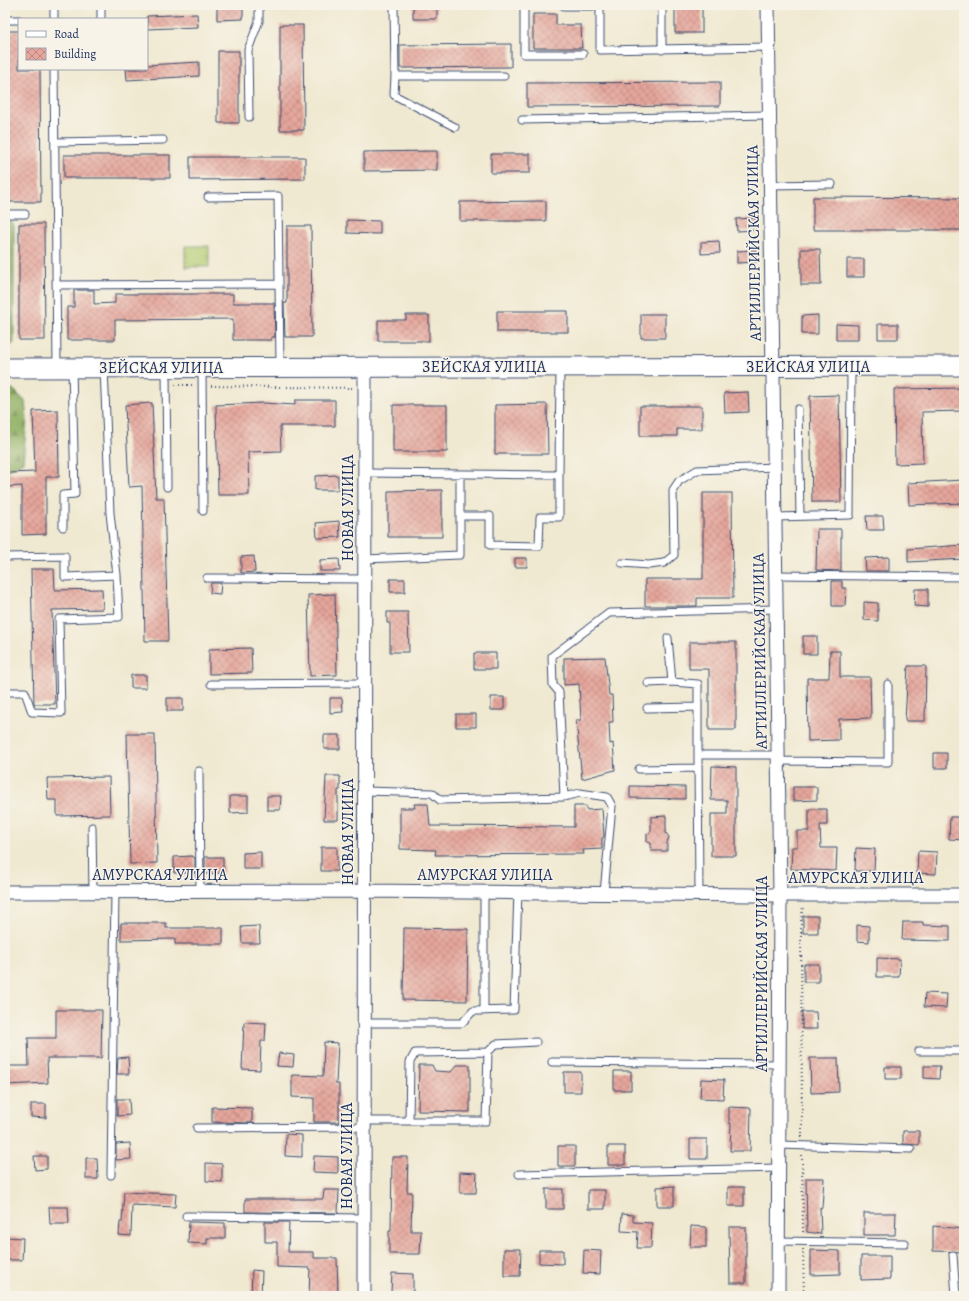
<svg xmlns="http://www.w3.org/2000/svg" width="969" height="1301" viewBox="0 0 969 1301" font-family="Alegreya,serif">
  <defs>
    <pattern id="forest-firs" width="22" height="20" patternUnits="userSpaceOnUse"><rect width="22" height="20" fill="#90b064"/><path d="M5 1l3.5 6h-7zM16 11l3.5 6h-7z" fill="#759056"/></pattern>
    <pattern id="park-tufts" width="24" height="20" patternUnits="userSpaceOnUse"><rect width="24" height="20" fill="#b5cd72"/><path d="M3 7l-1-3M5 7V3M7 7l1-3M15 17l-1-3M17 17v-4M19 17l1-3" fill="none" stroke="#9bb065"/></pattern>
    <pattern id="building-cross-hatch" width="8" height="8" patternUnits="userSpaceOnUse"><rect width="8" height="8" fill="#e6a69b"/><path d="M0 0l8 8M0 8l8-8" fill="none" stroke="#ba8882"/></pattern>
  </defs>
  <rect width="100%" height="100%" fill="#f7f3e8"/>
  <filter id="ink" filterUnits="userSpaceOnUse"><feTurbulence type="fractalNoise" baseFrequency=".025" numOctaves="2"/><feDisplacementMap in="SourceGraphic" scale="8" xChannelSelector="R" yChannelSelector="G"/><feConvolveMatrix kernelMatrix="1 2 1 2 8 2 1 2 1" color-interpolation-filters="sRGB"/></filter>
  <filter id="wash" filterUnits="userSpaceOnUse"><feTurbulence type="fractalNoise" baseFrequency=".012" numOctaves="4" result="noise"/><feDisplacementMap in="SourceGraphic" scale="16" xChannelSelector="R" yChannelSelector="G"/><feGaussianBlur stdDeviation="0.9" result="paint"/><feColorMatrix in="noise" values="0 0 0 0 0 0 0 0 0 0 0 0 0 0 0 0 0 1.4 0 .05"/><feComposite in="paint" operator="in"/></filter>
  <g filter="url(#wash)">
    <rect width="100%" height="100%" fill="#f0e9d1"/>
    <path fill="url(#forest-firs)" stroke="#567061" d="M5 220H10L14 226V343L9 348H5Z
      M13 389 25 401 27 419 23 462 9 470 5 469V390Z"/>
    <path fill="url(#park-tufts)" stroke="#687e68" d="M185 246H209V267H185Z"/>
    <g id="blocks">
      <path fill="url(#building-cross-hatch)" d="M217 5H243V19L217 20Z
        M413 5H437V19H413Z
        M675 5H702V33H675Z
        M197 14 198 27 147 29V16Z
        M533 14H556V25H581L582 48H533Z
        M280 25H303L304 130H280Z
        M5 31H19V69H40L41 202H5Z
        M511 44V67L400 68V45Z
        M218 51H239V123H218Z
        M199 62V76L127 80 126 69H147V65Z
        M720 82V106L527 107V83Z
        M437 151V170L364 171V152Z
        M491 154H530V173H491Z
        M64 155H170V178H64Z
        M190 157H305V179L190 180Z
        M813 197 964 198V230H813Z
        M546 201V221H460V202Z
        M755 218 756 230 737 231 736 219Z
        M347 220 380 221V234L347 233Z
        M19 224H44L45 340H19Z
        M287 226H311L312 337H285L284 303H287Z
        M719 241 720 253 701 254V242Z
        M801 249H820L821 285H801Z
        M756 250V262L737 263V251Z
        M847 259H864V277H847Z
        M74 290H94V304L115 303V294H233V303H274L275 337H271V340H233V319L115 320V340H67V307H74Z
        M497 311H568V332H497Z
        M641 314H665V338H641Z
        M406 315H429V341H378V320H406Z
        M818 315V334H802V316Z
        M836 324 858 325V340H836Z
        M878 324H898V339H878Z
        M964 388V411L922 412 923 463 895 464 894 389Z
        M748 392 749 412 725 413 724 393Z
        M839 395 841 502H812L810 396Z
        M295 400H335V426H280L281 451 248 452 249 495H218L216 405 263 403 295 405Z
        M152 403 156 498H164L168 641H145L142 486 129 487 125 405Z
        M547 404 548 454H495V405Z
        M393 405H447V452H393Z
        M640 406H702V429H677V436H640Z
        M58 410 59 477H46V534L22 535V486L7 487V473L35 472 33 411Z
        M338 475V490H315V476Z
        M964 480V503L909 505 908 483Z
        M442 490V537H388V491Z
        M703 493H732L733 598H697V606H645V579H703Z
        M866 516H883L884 530H867Z
        M339 521 340 537 317 538 316 523Z
        M817 529H841V571L816 570Z
        M964 545V559L908 562V549Z
        M254 556 255 572 241 573V557Z
        M889 557V571H866L865 558Z
        M515 558H527V567H515Z
        M339 559 340 571H320V560Z
        M31 569H54L55 590 102 589 103 609 52 610 55 704H34Z
        M390 579H405V592H390Z
        M832 581H842V588H846L845 606H832Z
        M211 583H221L220 594 210 593Z
        M915 589H928V607L914 606Z
        M335 594 337 675 310 676 308 595Z
        M864 602 878 603V621L864 620Z
        M387 612H408L409 652H390V623H387Z
        M803 636H817V654H803Z
        M689 642H736V730H709V669H689Z
        M251 648 252 673 209 674V649Z
        M830 651H840V677H870L871 718 839 719V740L808 741 807 678H829Z
        M474 653H496V669H474Z
        M605 657 609 695H612L613 722H609L610 744 613 743 615 770 582 779 576 720H581L579 684 564 685V658Z
        M908 666H926L925 721H905Z
        M131 675H146V688H131Z
        M491 697H504V710H491Z
        M167 698H183V711H167Z
        M330 698H342L343 712 330 713Z
        M456 714H476V727H456Z
        M127 734H155L157 863 130 864Z
        M324 735H340V749H324Z
        M934 753H947V768H934Z
        M712 766 736 767V856H711V814H727V800H711Z
        M326 776H340V790H338V820H324Z
        M109 777 110 815 57 816V800H48L47 778Z
        M630 786 685 787V799L630 798Z
        M793 787H817V800L793 801Z
        M230 796H248V812L230 813Z
        M267 796H281L280 810H267Z
        M414 804H428L430 826 574 827V806H586L587 810 602 809 604 837 602 838V849L583 850 584 854 435 855 436 850 400 849V808H415Z
        M809 809H827V825H820L821 848H837L836 871 791 869 792 847H797V831H809Z
        M666 816V833L669 837 667 843V851H651V843L647 842V834L651 832V817Z
        M950 817H964V840L949 839Z
        M321 847H337V871H321Z
        M856 848 875 849 874 871H855Z
        M918 851 937 852 936 874 917 873Z
        M261 852V869H243V853Z
        M192 856 195 858V873H174V857Z
        M205 857H223V873L205 874Z
        M803 916H818V933H803Z
        M903 922H923V925L950 926V941L902 940Z
        M121 923H166V928H223V944H175V939L121 940Z
        M857 925 869 926V942L857 941Z
        M259 926 260 943H242L241 927Z
        M404 928 468 929 467 1001 403 1000Z
        M877 958 900 959 899 977H877Z
        M804 964H819V982H804Z
        M925 993 947 994 946 1008 924 1007Z
        M56 1010H102L101 1058H47L48 1083 5 1085V1066H29L28 1038H56Z
        M802 1012H816L817 1029H802Z
        M244 1022 266 1023 265 1041H261L260 1070 242 1069Z
        M324 1042 338 1043 336 1084H339V1122H314V1098L292 1097V1075L323 1076Z
        M279 1053 294 1055 293 1067 277 1066Z
        M128 1057 129 1074H117L118 1058Z
        M810 1058H838L839 1092 811 1093Z
        M419 1065H432L435 1071 451 1072 457 1065H470V1112L418 1111Z
        M924 1066H940L939 1079 924 1078Z
        M885 1067H901V1079H885Z
        M614 1071H631V1090H614Z
        M564 1072H581V1092H564Z
        M701 1079 724 1080 723 1099 700 1098Z
        M117 1099H129L130 1115 117 1116Z
        M31 1104H46V1118L31 1117Z
        M212 1107 252 1108V1123L212 1122Z
        M729 1107 751 1108 750 1151H730L731 1123H729Z
        M903 1131H919V1145L903 1144Z
        M286 1134 302 1135V1157L285 1156Z
        M690 1139H707V1159H690Z
        M130 1143 131 1159 116 1160V1144Z
        M558 1146H575V1166H558Z
        M608 1146H625V1165H608Z
        M34 1156H47V1169L35 1170Z
        M314 1156 338 1157V1173L313 1172Z
        M392 1157H408L407 1192H412L411 1231H421L420 1254H389V1231H391Z
        M86 1158H97L98 1179H86Z
        M206 1163 222 1164V1182L206 1181Z
        M460 1172 477 1173 476 1193H460Z
        M806 1178H824L822 1208 820 1207 821 1234 807 1232Z
        M674 1186V1206H657V1187Z
        M728 1187H744V1206H728Z
        M546 1189H563V1209H546Z
        M324 1190H339L338 1213 245 1212V1199H323Z
        M588 1190H605V1209H588Z
        M124 1192 176 1194 175 1207 132 1205 131 1236 119 1235 120 1222H122Z
        M49 1207H68L69 1224H50Z
        M864 1213H896L895 1235H864Z
        M622 1214 633 1215V1222L652 1223 651 1248H637L638 1232 621 1231Z
        M189 1222 225 1223V1238H207V1244L188 1243Z
        M265 1222H289L288 1252H314V1258H337L338 1296H309L310 1268 277 1267V1242H265Z
        M691 1226 706 1227V1247H690Z
        M933 1226 964 1229V1252L933 1251Z
        M729 1227H746V1283H730Z
        M5 1237 23 1238 22 1260H5Z
        M504 1249H521L520 1276H504Z
        M539 1250H563V1264L539 1263Z
        M584 1250 601 1251 600 1274 583 1273Z
        M811 1250 840 1251V1274L811 1275Z
        M861 1256H890V1279L861 1280Z
        M252 1270 262 1271 261 1296H251Z
        M392 1273 413 1274V1292H391Z"/>
    </g>
  </g>
  <g filter="url(#ink)">
    <use href="#blocks" fill-opacity="0" stroke="#3b4b6f" stroke-width="1"/>
    <g fill="none" stroke-linecap="round" stroke-linejoin="round">
      <defs>
        <path id="lane" d="M54 5V19
          M394 5 395 76H504
          M524 5V54H583
          M662 5V50
          M564 6H600V50L769 47
          M101 19V5
          M5 20H19
          M54 69 57 368
          M395 76 394 95 455 127
          M249 117 248 50 259 21V5
          M522 120 770 115
          M55 142 163 140
          M771 185 832 184
          M208 197 278 196 280 367
          M5 214H25
          M56 285 279 284
          M202 368 203 511
          M166 369 167 487
          M798 409 800 516
          M365 473 559 475 560 367
          M460 516H490V545L539 546 540 517H559V475
          M776 517 850 515 851 368
          M63 527V495L75 494 72 368
          M5 557 65 556V577L117 575
          M365 559 460 555V474
          M622 563 649 565 664 563 674 555 673 490 679 481 697 470 775 467
          M776 575 964 577
          M207 578 365 579
          M668 638 672 682 698 684V755
          M648 683 672 682
          M211 684 365 683
          M5 692H25L32 712 61 713 59 619 119 617 117 575 110 513 104 368
          M647 708 698 707
          M778 761 888 762V684
          M639 769 698 768
          M199 771 200 892
          M365 791 432 793 440 800 564 797 580 793 607 797 612 806 604 893
          M564 797 559 692 553 685 552 656 609 613 776 609
          M92 827 93 892
          M699 894 698 755H778
          M484 1011V892
          M364 1023H462L473 1011 514 1010 518 892
          M919 1051H964
          M488 1052 496 1044 536 1042
          M552 1062 780 1064
          M364 1121H486L488 1052 415 1053 410 1062 409 1121
          M197 1128 364 1127
          M779 1145 911 1149
          M519 1174 779 1168
          M111 1175 115 892
          M186 1216 364 1218
          M779 1241 905 1243
          M953 1255 956 1296"/>
        <path id="street" d="M768 5 780 895 778 1296
          M5 892 365 891 753 895H964
          M364 1296 365 367"/>
        <path id="secondary" d="M5 368 964 366"/>
      </defs>
      <use href="#lane" stroke="#3b4b6f" stroke-width="9"/>
      <use href="#street" stroke="#3b4b6f" stroke-width="15"/>
      <use href="#secondary" stroke="#3b4b6f" stroke-width="21"/>
      <path stroke="#3b4b6f" stroke-width="2" stroke-dasharray="1 3" stroke-linecap="butt" d="M175 385H194
        M211 386 354 388
        M797 879 798 883
        M802 1137 801 920 803 907
        M802 1155 803 1233
        M803 1249 804 1296"/>
      <use href="#lane" stroke="#fff" stroke-width="7"/>
      <use href="#street" stroke="#fff" stroke-width="13"/>
      <use href="#secondary" stroke="#fff" stroke-width="19"/>
    </g>
  </g>
  <g text-anchor="middle" dominant-baseline="central" stroke-width="3" stroke-linejoin="round" paint-order="stroke">
    <g font-size="16" fill="#1b2f5e" stroke="#f7f3e8">
      <text transform="translate(754 243) rotate(-91)">АРТИЛЛЕРИЙСКАЯ УЛИЦА</text>
      <text x="484" y="367">ЗЕЙСКАЯ УЛИЦА</text>
      <text x="808" y="367">ЗЕЙСКАЯ УЛИЦА</text>
      <text x="161" y="368">ЗЕЙСКАЯ УЛИЦА</text>
      <text transform="translate(348 508) rotate(-90)">НОВАЯ УЛИЦА</text>
      <text transform="translate(760 651) rotate(-91)">АРТИЛЛЕРИЙСКАЯ УЛИЦА</text>
      <text transform="translate(348 832) rotate(-90)">НОВАЯ УЛИЦА</text>
      <text x="160" y="875">АМУРСКАЯ УЛИЦА</text>
      <text x="485" y="875">АМУРСКАЯ УЛИЦА</text>
      <text x="856" y="878">АМУРСКАЯ УЛИЦА</text>
      <text transform="translate(762 974) rotate(-90)">АРТИЛЛЕРИЙСКАЯ УЛИЦА</text>
      <text transform="translate(347 1156) rotate(-90)">НОВАЯ УЛИЦА</text>
    </g>
  </g>
  <rect width="969" height="1301" fill="none" stroke="#f7f3e8" stroke-width="20"/>
  <rect x="18" y="18" width="130" height="52" fill="#f7f3e8" stroke="#9fa5b1"/>
  <rect x="26" y="31" width="20" height="6" fill="#ffffff" stroke="#9fa5b1"/>
  <text x="54" y="38" font-size="12" fill="#1b2f5e">Road</text>
  <rect x="26" y="48" width="20" height="12" fill="url(#building-cross-hatch)" stroke="#9fa5b1"/>
  <text x="54" y="58" font-size="12" fill="#1b2f5e">Building</text>
</svg>
